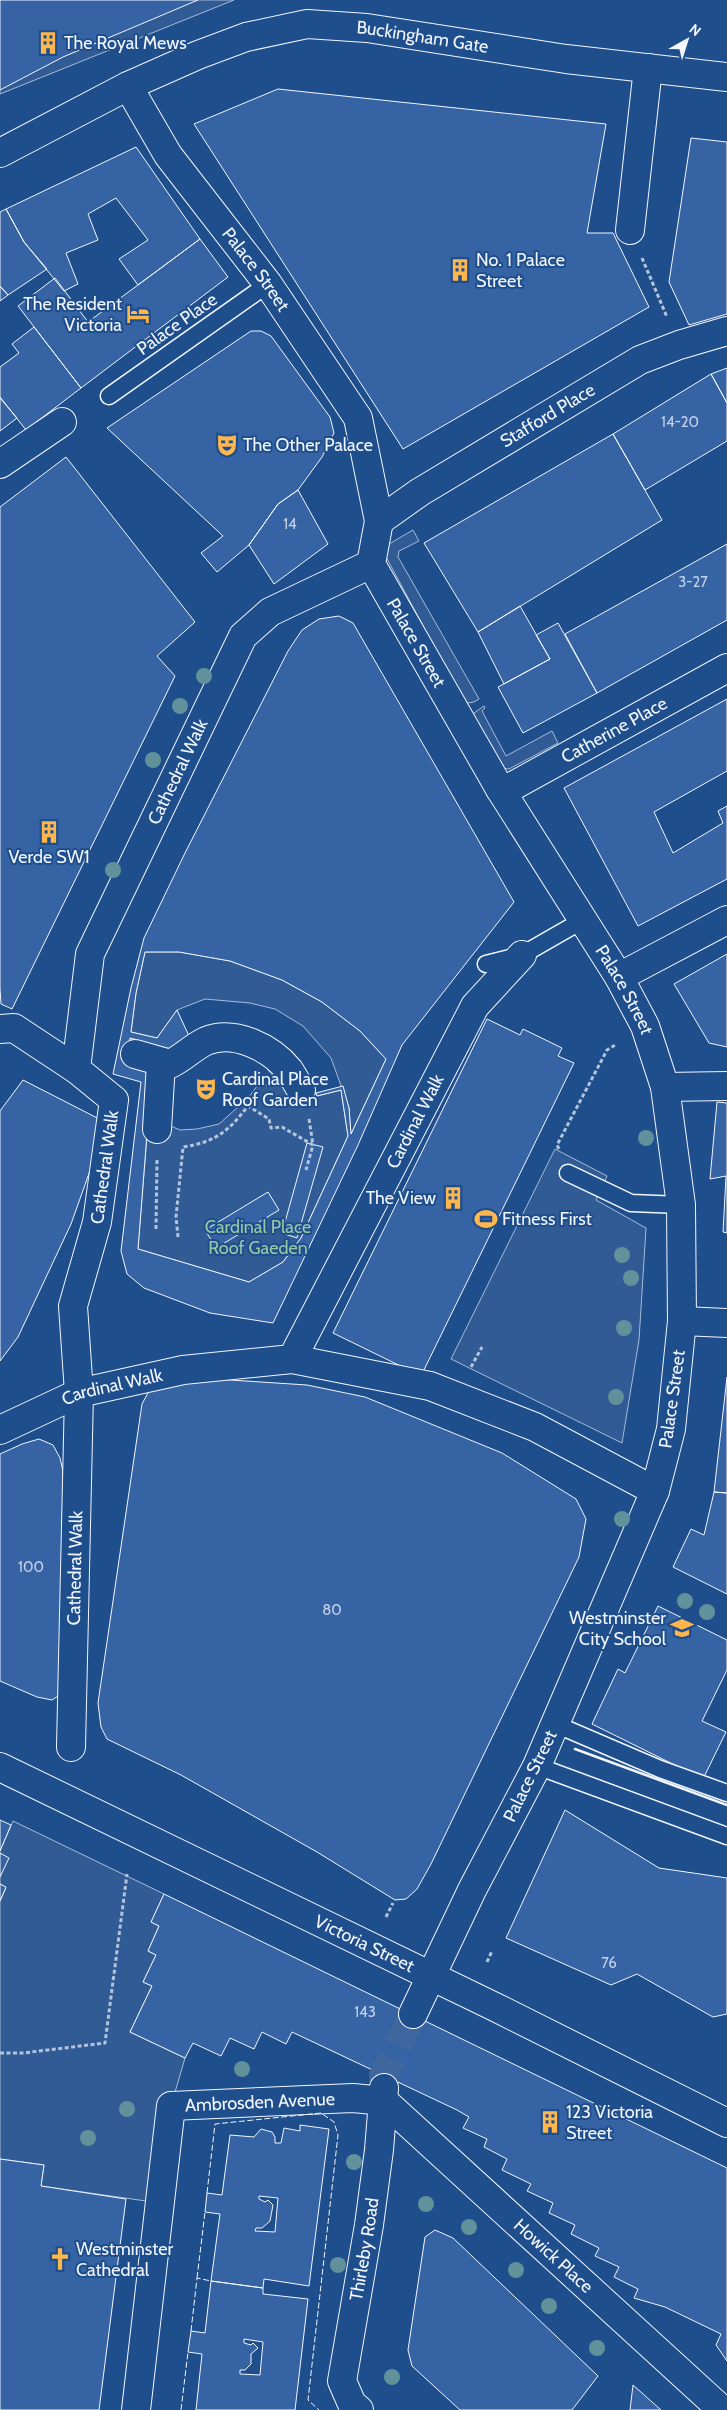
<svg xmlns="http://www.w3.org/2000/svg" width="727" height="2410" viewBox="0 0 727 2410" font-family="Cabin,sans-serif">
  <rect width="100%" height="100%" fill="#1f4e8c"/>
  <path fill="#305b95" stroke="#a8bbd7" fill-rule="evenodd" d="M0 0H234L0 94Z
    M413 530 419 541 399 551 398 557 479 699 474 702 468 703 463 700 385 555 389 544Z
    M484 706 485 708 482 711 506 756 552 731 558 743 509 769 502 768 473 717 474 713Z
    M145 952H179L230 961 282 980 322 1002 360 1031 386 1059 351 1134 349 1108 331 1058 303 1026 275 1009 250 1003 205 999 177 1010 157 1038 131 1032 136 993Z
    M130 1038 170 1049 284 1047 305 1068 317 1096 341 1090 348 1136 301 1238 283 1262 249 1282 138 1249 151 1083 127 1058ZM212 1050 238 1051 261 1062 275 1078 267 1086 261 1081 248 1098 219 1124 197 1129 180 1130 161 1122 170 1077Z
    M555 1149 607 1176 596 1200 646 1228 639 1340 622 1443 451 1359Z
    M13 1821 164 1894 151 1922 159 1926 148 1951 156 1955 143 1982 152 1986 130 2032 185 2058 171 2106 160 2203 41 2186 44 2165 0 2159V1901L6 1888 0 1884V1851Z"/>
  <path fill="#3563a3" stroke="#f2f6ff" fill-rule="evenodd" d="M0 0H198L63 57 0 90Z
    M278 89 606 124 587 233H613L649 307 403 449 194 124Z
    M691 138 727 142V314L689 325 669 282Z
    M136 147 200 239 138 285 119 259 148 240 116 198 88 214 98 240 66 253 78 284 64 291 24 242 6 209Z
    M6 209 24 242 47 269 8 295 0 286V212Z
    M200 239 228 277 81 388 18 306 55 278 88 322Z
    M0 286 8 295 0 301Z
    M34 327 81 388 26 430 0 397V367L19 353 12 344Z
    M251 331H261L271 336 330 417 334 433 322 457 298 490 278 504 249 545 217 572 201 553 223 536 107 428Z
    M727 368V403L711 374Z
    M711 374 727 403V441L645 490 613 434Z
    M0 398 17 418 0 431Z
    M613 434 662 520 478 632 424 543Z
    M66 457 195 622 157 656 175 676 12 1009 1 1004 0 988V507Z
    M298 490 328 544 274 584 249 545 278 504Z
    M727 544V620L597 693 565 634Z
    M520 606 550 659 504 684 478 632Z
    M339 616 353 623 514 902 402 1045 358 1145 273 1323 210 1313 144 1288 127 1274 121 1251 141 1082 113 1074 131 988 144 938 185 853 288 651 302 630 319 619ZM145 952H179L230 961 282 980 322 1002 360 1031 386 1059 351 1134 349 1108 343 1086 316 1093 317 1096 341 1090 348 1136 301 1238 283 1262 249 1282 138 1249 151 1083V1063L127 1058 130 1038 170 1049 189 1036 177 1010 157 1038 131 1032 136 993Z
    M558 623 597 693 523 733 498 687 550 659 536 635Z
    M727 699V771L654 812 673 853 723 823 718 811 727 806V879L638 926 564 788Z
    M727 954V1047L709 1043 674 984Z
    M487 1019 520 1035 523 1029 562 1048 558 1056 574 1063 421 1376 333 1333Z
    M23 1080 107 1123 71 1224 18 1337 0 1361V1111Z
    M717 1102 727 1103V1233L723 1232 726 1176 710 1179Z
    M307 1143 323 1147 297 1238 282 1233Z
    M268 1192 279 1210 216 1248 205 1230Z
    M184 1377 307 1385 365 1397 502 1453 576 1499 586 1519 579 1557 431 1864 417 1889 406 1899 395 1900 317 1852 181 1775 107 1739 101 1727 98 1703 142 1404 150 1389Z
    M727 1377V1493L714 1492Z
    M39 1439 53 1445 60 1458 63 1471 60 1664 62 1683 58 1696 52 1700 37 1697 0 1681V1454L22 1444Z
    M714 1492 727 1493V1594L673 1567 691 1529 704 1535Z
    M658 1606 727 1640V1670L702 1721 726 1732 703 1779 592 1724 618 1669 625 1673Z
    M565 1810 659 1868 727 1878V2014L713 2017 637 1974 611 1985 506 1938Z
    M0 1820 11 1825 0 1851Z
    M0 1853 9 1858 0 1877Z
    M0 1884 6 1887 0 1901Z
    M164 1894 727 2168V2361L716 2345 721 2334 665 2307 634 2298 638 2289 614 2277 619 2267 595 2256 599 2248 571 2234 575 2225 549 2213 553 2203 527 2191 531 2184 502 2170 507 2159 484 2147 487 2139 463 2128 469 2117 457 2110 292 2032 286 2044 262 2032 254 2049 230 2038 221 2056 193 2043 185 2058 130 2032 152 1986 143 1982 156 1955 148 1951 159 1926 151 1922Z
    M300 2125 329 2129 309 2286 264 2279 263 2288 211 2281 220 2214 205 2212 207 2193 222 2195 230 2135 254 2137 261 2129 272 2132 275 2137V2143H281L284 2128 300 2131ZM259 2196 278 2198 275 2232 255 2231 256 2228H262L270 2221 273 2205 268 2200 265 2202 259 2199Z
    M0 2159 44 2165 41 2186 126 2199 99 2410H0Z
    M435 2230 453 2238 598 2376 572 2410H460L412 2366 408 2350 425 2237Z
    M211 2281 263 2288V2294L308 2299 295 2410H196L202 2354 188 2352 191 2331 205 2333ZM244 2339 263 2342 260 2375 240 2374V2370H245L251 2364V2354L258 2348 253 2343 251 2345 244 2343Z
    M633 2385 661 2410H630Z"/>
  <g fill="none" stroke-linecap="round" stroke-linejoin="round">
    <path stroke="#3f679d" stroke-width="28" stroke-dasharray="28 14" stroke-linecap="butt" d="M384 2084 383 2076 413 2014"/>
    <defs>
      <path id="lane" d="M109 396 268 284
        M486 964 522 955 583 920
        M568 1173 631 1203 681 1205
        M555 1724 660 1769 727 1793
        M537 1766 727 1836"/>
      <g id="street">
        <path id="s1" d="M128 86 168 155 268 284 358 418 379 521 371 564 500 789 619 977 645 1026 665 1087 681 1205 682 1321 671 1429 655 1491 537 1766 472 1890 413 2014"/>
        <path d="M630 230 648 68"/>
        <path d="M0 464 62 422"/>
        <path id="s2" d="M379 521 420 492 640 360 679 345 727 331"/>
        <path id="s3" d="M500 789 511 787 727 668"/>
        <path d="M619 977 727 920"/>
        <path d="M0 1029 14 1028 76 1069"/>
        <path d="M135 1054 170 1064C183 1058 193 1047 206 1041 234 1029 271 1048 289 1070 293 1076 297 1083 301 1090"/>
        <path d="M665 1087 727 1086"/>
        <path d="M157 1129 161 1063"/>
        <path d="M682 1321 727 1323"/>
        <path d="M292 1359 430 1386 535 1427 655 1491"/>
        <path id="s4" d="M0 1430 79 1393 183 1370 292 1359 475 1006 522 955"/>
        <path id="s5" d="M71 1747 79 1393 73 1306 97 1222 114 1100 76 1069 90 954 243 636 270 612 371 564"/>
        <path id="s6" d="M136 2410 171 2106 353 2098 384 2101 722 2410"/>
        <path id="s7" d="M359 2410 352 2404 342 2381 369 2225 379 2150 384 2088"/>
      </g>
      <g id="primary">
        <path id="s8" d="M0 153 128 86 198 55 246 37 307 24 367 28 566 59 727 77"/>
        <path id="s9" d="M0 1767 495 2007 727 2123"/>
      </g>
    </defs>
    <use href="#lane" stroke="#f2f6ff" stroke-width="19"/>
    <use href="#street" stroke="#f2f6ff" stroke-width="30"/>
    <use href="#primary" stroke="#f2f6ff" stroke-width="30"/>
    <path stroke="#b3c4dc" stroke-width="3" stroke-dasharray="4 2.5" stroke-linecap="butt" d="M642 258 667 317
      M309 1119 313 1145
      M559 1149 557 1145 607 1050 617 1044
      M156 1229 157 1159
      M178 1237 176 1217 183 1147C215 1142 228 1132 248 1106L269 1119 271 1128 282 1127 313 1145 306 1170
      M471 1367 482 1347
      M386 1917 393 1903
      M487 1962 492 1951
      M0 2053H23L105 2043 127 1874"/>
    <use href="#lane" stroke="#1f4e8c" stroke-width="16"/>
    <use href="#street" stroke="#1f4e8c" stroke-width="28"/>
    <use href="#primary" stroke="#1f4e8c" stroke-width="28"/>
    <path stroke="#f2f6ff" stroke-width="1" stroke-dasharray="6 2.5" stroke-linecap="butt" d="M207 2193 215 2124 321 2113 334 2122 338 2135 308 2400 319 2410
      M197 2278 205 2212
      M191 2331 197 2278 211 2281
      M181 2410 188 2352"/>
    <path stroke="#f2f6ff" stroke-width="2.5" d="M575 1749 727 1805"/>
  </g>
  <g fill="#61919a">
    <circle cx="204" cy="676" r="8"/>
    <circle cx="180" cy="706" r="8"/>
    <circle cx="153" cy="760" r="8"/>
    <circle cx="113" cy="870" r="8"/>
    <circle cx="646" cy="1138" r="8"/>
    <circle cx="622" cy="1255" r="8"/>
    <circle cx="631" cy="1278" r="8"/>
    <circle cx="624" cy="1328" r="8"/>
    <circle cx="616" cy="1397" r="8"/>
    <circle cx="622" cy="1519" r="8"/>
    <circle cx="685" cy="1601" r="8"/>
    <circle cx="707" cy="1612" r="8"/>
    <circle cx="242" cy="2069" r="8"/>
    <circle cx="127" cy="2109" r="8"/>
    <circle cx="88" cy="2138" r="8"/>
    <circle cx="354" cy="2162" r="8"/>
    <circle cx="426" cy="2204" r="8"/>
    <circle cx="469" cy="2227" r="8"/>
    <circle cx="338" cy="2265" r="8"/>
    <circle cx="516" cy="2270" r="8"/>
    <circle cx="549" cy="2306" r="8"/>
    <circle cx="597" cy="2348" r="8"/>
    <circle cx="392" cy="2377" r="8"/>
  </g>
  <defs>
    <symbol id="building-bare" viewBox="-9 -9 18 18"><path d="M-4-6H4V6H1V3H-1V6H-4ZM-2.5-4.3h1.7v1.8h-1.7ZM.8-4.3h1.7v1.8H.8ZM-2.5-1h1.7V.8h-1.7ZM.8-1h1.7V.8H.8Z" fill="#ffb74d" stroke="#1f4e8c" stroke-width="2.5" paint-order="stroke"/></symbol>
    <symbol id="hotel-bare" viewBox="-9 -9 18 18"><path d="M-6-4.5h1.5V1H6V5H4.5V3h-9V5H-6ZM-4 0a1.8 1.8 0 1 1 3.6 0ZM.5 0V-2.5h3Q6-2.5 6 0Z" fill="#ffb74d" stroke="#1f4e8c" stroke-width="2.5" paint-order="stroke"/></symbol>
    <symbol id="theatre-bare" viewBox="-9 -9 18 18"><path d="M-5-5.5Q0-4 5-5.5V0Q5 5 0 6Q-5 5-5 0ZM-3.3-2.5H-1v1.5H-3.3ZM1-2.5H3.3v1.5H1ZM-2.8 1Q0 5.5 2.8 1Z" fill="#ffb74d" stroke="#1f4e8c" stroke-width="2.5" paint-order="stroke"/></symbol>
    <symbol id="stadium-bare" viewBox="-9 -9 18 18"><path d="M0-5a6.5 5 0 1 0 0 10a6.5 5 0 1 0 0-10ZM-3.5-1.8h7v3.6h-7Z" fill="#ffb74d" stroke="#1f4e8c" stroke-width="2.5" paint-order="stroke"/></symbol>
    <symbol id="school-bare" viewBox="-9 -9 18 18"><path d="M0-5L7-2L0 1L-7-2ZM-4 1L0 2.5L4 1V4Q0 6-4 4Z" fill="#ffb74d" stroke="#1f4e8c" stroke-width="2.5" paint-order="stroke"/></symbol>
    <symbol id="church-bare" viewBox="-9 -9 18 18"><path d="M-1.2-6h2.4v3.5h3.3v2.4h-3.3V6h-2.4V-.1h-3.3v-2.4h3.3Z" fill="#ffb74d" stroke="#1f4e8c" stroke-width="2.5" paint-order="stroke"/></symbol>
  </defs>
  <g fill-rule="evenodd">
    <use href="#building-bare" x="32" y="27" width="32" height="32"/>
    <use href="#building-bare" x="444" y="254" width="32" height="32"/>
    <use href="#hotel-bare" x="122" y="298" width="32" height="32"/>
    <use href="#theatre-bare" x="211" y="429" width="32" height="32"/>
    <use href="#building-bare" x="33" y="816" width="32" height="32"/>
    <use href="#theatre-bare" x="190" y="1073" width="32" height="32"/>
    <use href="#building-bare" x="437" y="1182" width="32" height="32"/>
    <use href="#stadium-bare" x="470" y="1203" width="32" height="32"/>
    <use href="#school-bare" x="666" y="1612" width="32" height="32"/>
    <use href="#building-bare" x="534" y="2106" width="32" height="32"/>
    <use href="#church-bare" x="44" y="2243" width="32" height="32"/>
  </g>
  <g text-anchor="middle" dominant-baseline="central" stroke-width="4" stroke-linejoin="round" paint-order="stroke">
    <g font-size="15" fill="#c3d1e8">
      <text x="680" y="422">14-20</text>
      <text x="290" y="524">14</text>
      <text x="693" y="582">3-27</text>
      <text x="31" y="1567">100</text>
      <text x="332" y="1610">80</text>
      <text x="609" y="1963">76</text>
      <text x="365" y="2012">143</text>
    </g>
    <g font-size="18" fill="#f2f6ff" stroke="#1f4e8c">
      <text stroke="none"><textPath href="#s8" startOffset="451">Buckingham Gate</textPath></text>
      <text stroke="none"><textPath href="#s1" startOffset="224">Palace Street</textPath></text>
      <text transform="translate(177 324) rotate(-35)">Palace Place</text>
      <text stroke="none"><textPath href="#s2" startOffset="199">Stafford Place</textPath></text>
      <text stroke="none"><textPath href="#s1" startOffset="644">Palace Street</textPath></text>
      <text stroke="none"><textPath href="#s3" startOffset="129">Catherine Place</textPath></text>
      <text stroke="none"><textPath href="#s5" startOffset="1019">Cathedral Walk</textPath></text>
      <text stroke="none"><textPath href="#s1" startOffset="1049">Palace Street</textPath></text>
      <text stroke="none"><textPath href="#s4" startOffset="571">Cardinal Walk</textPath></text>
      <text stroke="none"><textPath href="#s5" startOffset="584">Cathedral Walk</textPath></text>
      <text stroke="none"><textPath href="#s4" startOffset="121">Cardinal Walk</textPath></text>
      <text transform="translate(672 1399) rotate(-82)">Palace Street</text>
      <text stroke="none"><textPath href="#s5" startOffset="179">Cathedral Walk</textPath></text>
      <text transform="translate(530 1776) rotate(-64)">Palace Street</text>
      <text stroke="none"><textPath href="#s9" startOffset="405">Victoria Street</textPath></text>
      <text stroke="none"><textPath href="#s6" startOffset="395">Ambrosden Avenue</textPath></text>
      <text stroke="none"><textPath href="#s7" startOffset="168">Thirleby Road</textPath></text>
      <text stroke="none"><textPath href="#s6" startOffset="749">Howick Place</textPath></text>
    </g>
    <g font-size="18" fill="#f2f6ff" stroke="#1f4e8c" text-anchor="start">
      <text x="64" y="43">The Royal Mews</text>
      <text x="476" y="260">No. 1 Palace<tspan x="476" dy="21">Street</tspan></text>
      <text x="122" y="304" text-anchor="end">The Resident<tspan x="122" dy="21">Victoria</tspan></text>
      <text x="243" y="445">The Other Palace</text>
      <text x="49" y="857" text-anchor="middle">Verde SW1</text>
      <text x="222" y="1079">Cardinal Place<tspan x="222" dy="21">Roof Garden</tspan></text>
      <text x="436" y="1198" text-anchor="end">The View</text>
      <text x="502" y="1219">Fitness First</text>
      <text x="666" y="1618" text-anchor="end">Westminster<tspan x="666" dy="21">City School</tspan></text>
      <text x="566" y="2112">123 Victoria<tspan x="566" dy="21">Street</tspan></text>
      <text x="76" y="2249">Westminster<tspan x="76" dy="21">Cathedral</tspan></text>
    </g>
    <g font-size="18" fill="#97c8a6" stroke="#1f4e8c">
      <text x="258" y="1227">Cardinal Place<tspan x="258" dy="21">Roof Gaeden</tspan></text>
    </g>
  </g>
  <g transform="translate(687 40) rotate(39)" stroke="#1f4e8c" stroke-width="4" paint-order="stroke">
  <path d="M0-4L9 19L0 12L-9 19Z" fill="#f2f6ff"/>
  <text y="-8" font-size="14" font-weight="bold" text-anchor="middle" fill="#f2f6ff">N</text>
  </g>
</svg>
